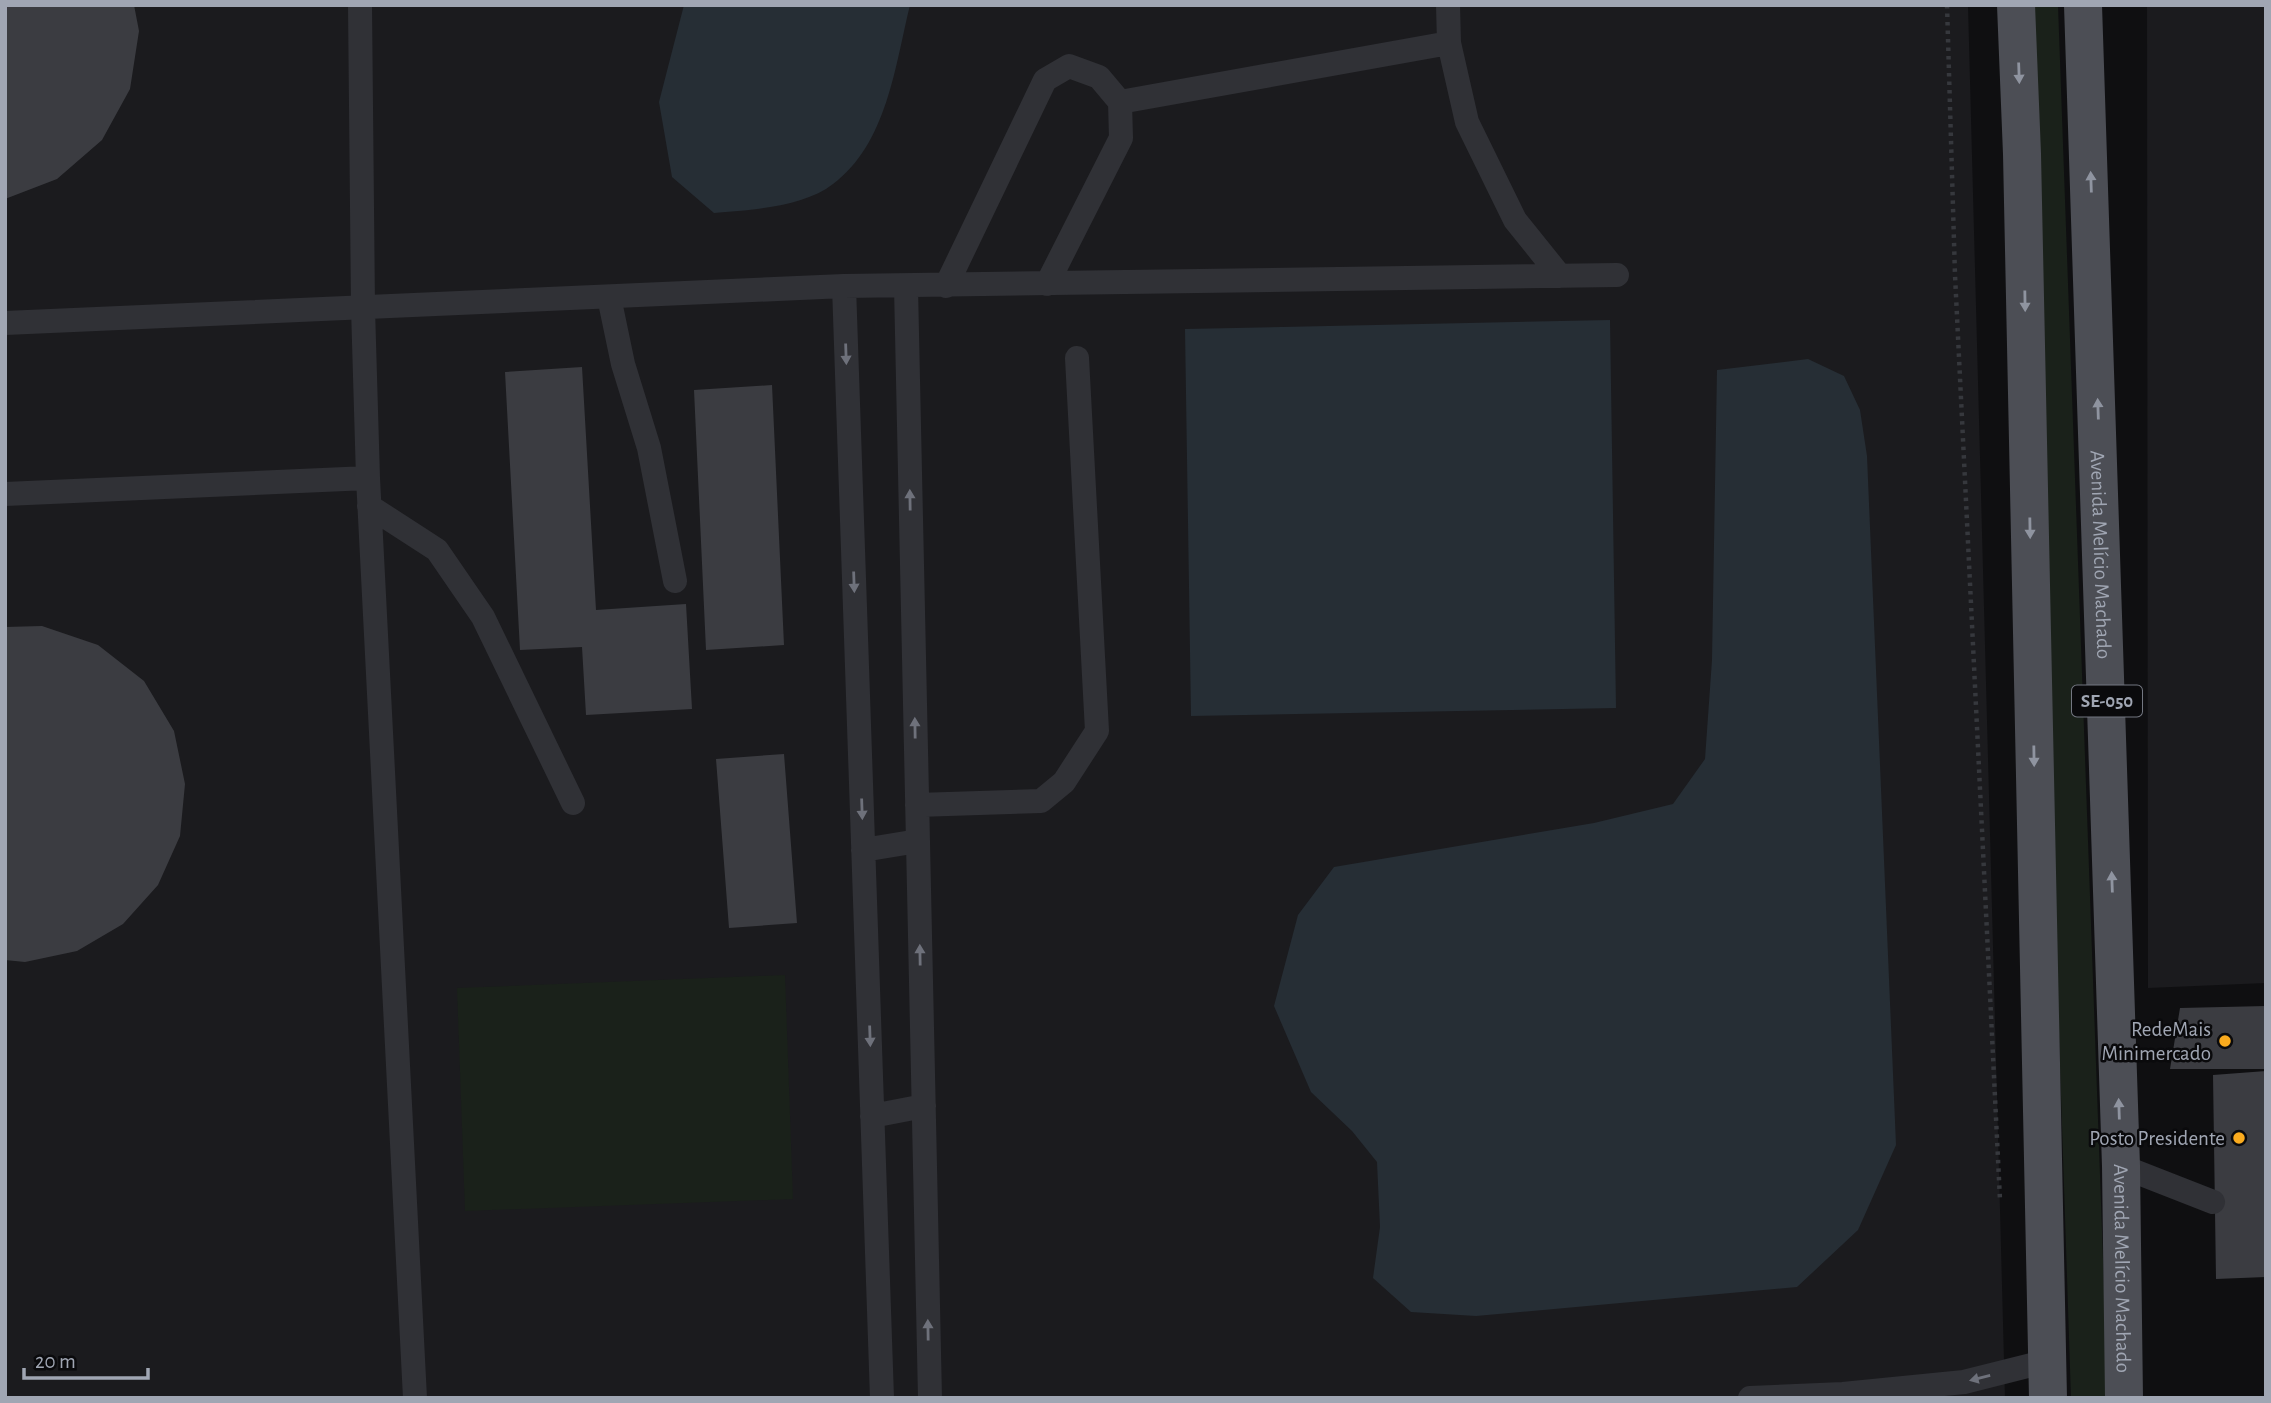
<svg xmlns="http://www.w3.org/2000/svg" width="2271" height="1403" viewBox="0 0 2271 1403" font-family="'Alegreya Sans',sans-serif">
  <rect width="100%" height="100%" fill="#0f0f11"/>
  <path fill="#1b1b1e" d="M5 5H1968L2005 1398H5Z
    M2147 5H2266V983L2148 988Z"/>
  <path fill="#1a211a" d="M2025 5H2058L2108 1398H2071Z
    M785 975 793 1199 465 1211 457 988Z"/>
  <path fill="#262e35" d="M684 5H910C895 66 887 144 833 184 804 207 750 210 714 213L672 177 659 102Z
    M1610 320 1616 708 1191 716 1185 329Z
    M1808 359 1844 376 1860 410 1867 456 1896 1145 1858 1230 1797 1287 1476 1316 1411 1312 1373 1278 1380 1227 1377 1162 1352 1131 1311 1092 1274 1006 1298 915 1334 867 1594 823 1673 804 1705 759 1712 660 1717 370Z"/>
  <path fill="#3b3c41" d="M5 5H134L139 31 130 89 102 140 57 179 5 199Z
    M582 367 596 610 686 604 692 709 586 715 582 647 520 650 505 372Z
    M772 385 784 645 706 650 694 390Z
    M42 626 98 645 144 681 174 731 185 784 180 836 158 885 123 924 77 951 25 962 5 960V627Z
    M784 754 797 923 729 928 716 759Z
    M2266 1006V1069H2170L2180 1008Z
    M2266 1071V1277L2216 1279 2213 1075Z"/>
  <g fill="none" stroke-linecap="round" stroke-linejoin="round">
    <path stroke="#36383d" stroke-width="4.5" stroke-dasharray="3.5 5" stroke-linecap="butt" d="M1947 5 1955 275 2000 1200"/>
    <path stroke="#303136" stroke-width="24" d="M360 5 363 308 368 478 415 1398
      M1448 5 1449 43 1467 122 1515 220 1560 276
      M1120 102 1449 43
      M844 286 882 1398
      M946 286 1045 80 1069 66 1099 77 1120 102 1121 138 1047 284
      M906 287 930 1398
      M609 297 623 364 649 448 675 581
      M5 323 844 286 1617 275
      M5 494 368 478
      M369 506 437 550 483 617 573 803
      M917 805 1041 801 1064 782 1097 731 1077 358
      M863 850 918 841
      M872 1116 924 1106
      M2121 1166 2213 1202
      M1750 1398 1843 1394 1964 1382 2047 1361"/>
    <g stroke="#4c4e55" stroke-width="38">
      <path d="M2016 5 2022 154 2048 1398"/>
      <path id="s1" d="M2083 5 2121 1166 2124 1398"/>
    </g>
  </g>
  <defs><path id="oneway-solid" d="M-6-.8H1V-3.2L6.5 0L1 3.2V.8H-6Z" transform="scale(1.75)"/></defs>
  <g fill="#8f94a0">
    <use href="#oneway-solid" transform="translate(2019 73) rotate(88)"/>
    <use href="#oneway-solid" transform="translate(2091 182) rotate(-92)"/>
    <use href="#oneway-solid" transform="translate(2025 301) rotate(89)"/>
    <use href="#oneway-solid" transform="translate(2098 409) rotate(-92)"/>
    <use href="#oneway-solid" transform="translate(2030 528) rotate(89)"/>
    <use href="#oneway-solid" transform="translate(2034 756) rotate(89)"/>
    <use href="#oneway-solid" transform="translate(2112 882) rotate(-92)"/>
    <use href="#oneway-solid" transform="translate(2119 1109) rotate(-92)"/>
  </g>
  <g fill="#6e717b">
    <use href="#oneway-solid" transform="translate(846 354) rotate(88)"/>
    <use href="#oneway-solid" transform="translate(910 500) rotate(-91)"/>
    <use href="#oneway-solid" transform="translate(854 582) rotate(88)"/>
    <use href="#oneway-solid" transform="translate(915 728) rotate(-91)"/>
    <use href="#oneway-solid" transform="translate(862 809) rotate(88)"/>
    <use href="#oneway-solid" transform="translate(920 955) rotate(-91)"/>
    <use href="#oneway-solid" transform="translate(870 1036) rotate(88)"/>
    <use href="#oneway-solid" transform="translate(928 1330) rotate(-91)"/>
    <use href="#oneway-solid" transform="translate(1980 1378) rotate(166)"/>
  </g>
  <g fill="#faab1e" stroke="#0a0a0c" stroke-width="2.5">
    <circle cx="2225" cy="1041" r="7"/>
    <circle cx="2239" cy="1138" r="7"/>
  </g>
  <g text-anchor="middle" dominant-baseline="central" stroke-width="5" stroke-linejoin="round" paint-order="stroke">
    <rect fill="#0a0a0c" stroke="#737781" stroke-width="2" x="2072" y="685.5" width="70" height="31" rx="5"/>
    <g font-size="19" font-weight="bold" fill="#a0a6b3">
      <text x="2107" y="701">SE-050</text>
    </g>
    <g font-size="21" fill="#a0a6b3" stroke="#0a0a0c">
      <text stroke="none"><textPath href="#s1" startOffset="550">Avenida Melício Machado</textPath></text>
      <text stroke="none"><textPath href="#s1" startOffset="1264">Avenida Melício Machado</textPath></text>
    </g>
    <g font-size="21" fill="#a0a6b3" stroke="#0a0a0c" text-anchor="end">
      <text x="2211" y="1029">RedeMais<tspan x="2211" dy="24">Minimercado</tspan></text>
      <text x="2225" y="1138">Posto Presidente</text>
    </g>
  </g>
  <rect width="2271" height="1403" fill="none" stroke="#a0a6b3" stroke-width="14"/>
  <path d="M24 1368v10h124v-10" fill="none" stroke="#a0a6b3" stroke-width="3.5"/>
  <text x="35" y="1368" font-size="21" fill="#a0a6b3" stroke="#0a0a0c" stroke-width="5" paint-order="stroke">20 m</text>
</svg>
